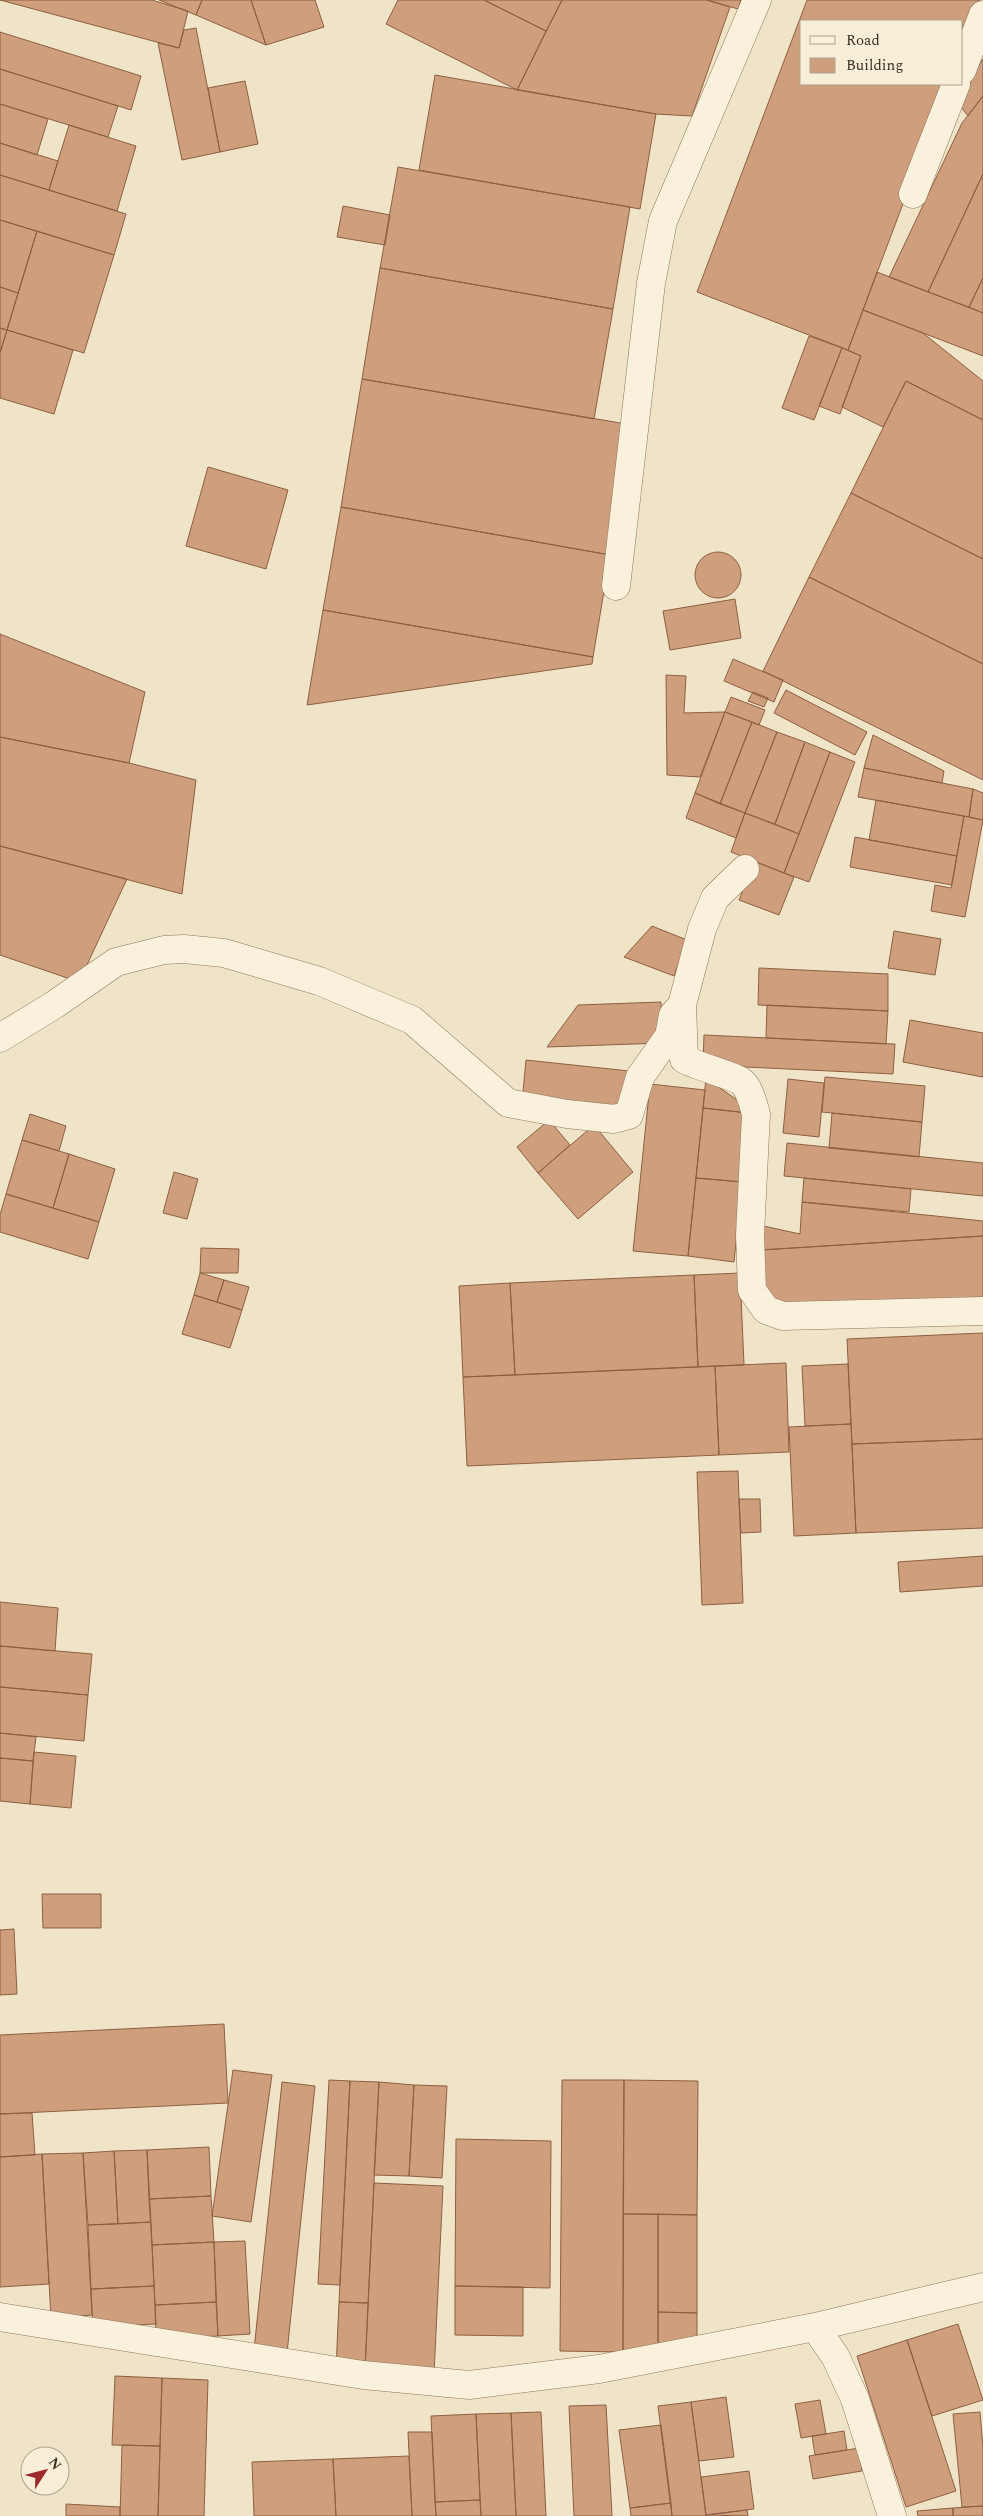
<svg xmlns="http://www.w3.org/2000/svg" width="983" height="2516" viewBox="0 0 983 2516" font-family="Spectral,serif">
  <rect width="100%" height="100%" fill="#f0e4c8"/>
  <path fill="#cf9f7d" stroke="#8d5f41" d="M0 0H152L188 11 179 48Z
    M159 0H202L196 15Z
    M202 0H251L266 45 196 15Z
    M251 0H315L324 27 266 45Z
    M398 0H484L546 31 517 90 386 24Z
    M484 0H562L546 31Z
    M562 0H707L730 7 692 116 656 114 517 90Z
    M707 0H741L738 9Z
    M807 0H980L962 47V21H802V84H948L848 350 697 292Z
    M196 28 220 152 182 160 158 43 179 48 184 30Z
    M0 32 141 76 131 110 0 69Z
    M983 59V96L968 116 956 101Z
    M0 69 118 106 108 137 0 104Z
    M435 75 656 114 640 209 419 170Z
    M245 81 258 144 220 152 208 88Z
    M983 96V174L928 292 889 277 962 123Z
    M0 104 48 119 37 155 0 143Z
    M69 125 136 146 117 211 49 190Z
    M0 143 58 161 49 190 0 175Z
    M398 167 630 207 613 309 380 268Z
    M983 174V278L969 307 928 292Z
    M0 175 126 214 114 255 0 220Z
    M343 206 390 215 385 245 337 237Z
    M0 220 37 231 18 293 0 287Z
    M37 231 114 255 84 353 7 330Z
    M380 268 613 309 594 419 362 379Z
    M877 272 983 313V356L863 310Z
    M983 278V313L969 307Z
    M0 287 18 293 7 330 0 328Z
    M863 310 923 333 983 381V420L906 381 883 427 842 407 861 356 848 350Z
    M0 328 7 330 0 353Z
    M7 330 73 350 54 414 0 398V353Z
    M809 336 842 348 814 420 782 408Z
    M842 348 861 356 840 414 819 406Z
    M362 379 632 425 610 555 341 507Z
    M906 381 983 420V559L851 493Z
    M208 467 288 490 266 569 186 546Z
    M851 493 983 559V664L809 577Z
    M341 507 610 555 593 657 323 610Z
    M695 575a23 23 0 1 1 46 0a23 23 0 1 1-46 0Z
    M809 577 983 664V780L763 671Z
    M735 599 741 638 670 650 663 611Z
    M323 610 593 657 592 664 307 705Z
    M0 634 145 692 129 763 0 737Z
    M733 659 783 680 774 702 724 681Z
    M666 675 686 676 684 713 725 712 700 777 667 775Z
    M786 690 867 732 855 755 774 713Z
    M753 692 768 698 764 707 748 701Z
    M731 697 765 710 759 725 725 712Z
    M725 712 752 722 720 804 695 793Z
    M752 722 777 732 745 813 720 804Z
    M777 732 805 742 775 824 745 813Z
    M873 735 944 771 942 783 864 768Z
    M0 737 129 763 196 780 182 894 0 846Z
    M805 742 830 752 799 834 775 824Z
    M830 752 855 762 809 882 784 873Z
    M864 768 973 789 969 817 858 797Z
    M973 789 983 793V820L969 817Z
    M695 793 745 813 736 838 686 818Z
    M876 800 964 816 957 856 869 840Z
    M745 813 799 834 784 873 731 852Z
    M964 816 983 820 965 917 931 911 935 885 951 888Z
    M855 837 957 856 952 885 850 867Z
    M0 846 127 879 79 982 0 955Z
    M754 861 794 877 779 915 739 900Z
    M652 926 687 940 674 976 624 957Z
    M894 931 941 939 935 975 888 968Z
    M759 968 888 974V1011L758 1005Z
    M661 1002 663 1043 547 1047 578 1005Z
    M767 1005 888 1011 886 1044 766 1038Z
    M910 1020 983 1033V1077L903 1062Z
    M704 1035 895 1044 893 1074 703 1065Z
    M526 1060 629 1071 624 1113 522 1102Z
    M825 1077 925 1086 922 1122 822 1112Z
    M706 1078 747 1107 748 1113 703 1108Z
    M788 1079 824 1083 819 1137 783 1133Z
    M650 1084 705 1090 688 1256 633 1251Z
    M703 1108 748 1113 742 1182 696 1178Z
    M832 1113 922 1122 919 1157 829 1148Z
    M30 1114 66 1126 59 1151 22 1140Z
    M549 1120 570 1145 538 1173 517 1147Z
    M594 1125 633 1172 578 1219 538 1173Z
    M22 1140 69 1154 53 1208 6 1194Z
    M787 1143 983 1163V1196L784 1176Z
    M69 1154 115 1169 99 1222 53 1208Z
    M174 1172 198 1179 187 1219 163 1213Z
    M696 1178 742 1182 734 1262 688 1256Z
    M804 1178 911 1189 909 1212 802 1202Z
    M6 1194 99 1222 88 1259 0 1232V1215Z
    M802 1202 983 1221V1236L761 1250 759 1225 800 1234Z
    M983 1236V1298L767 1305 761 1250Z
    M201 1248 239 1249 238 1273H200Z
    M200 1273 224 1280 217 1302 194 1295Z
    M740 1273 744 1365 698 1367 694 1275Z
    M694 1275 698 1367 515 1375 510 1283Z
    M224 1280 249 1287 242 1310 217 1302Z
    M510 1283 515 1375 463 1377 459 1286Z
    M194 1295 242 1310 230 1348 182 1334Z
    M983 1333V1439L852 1444 847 1339Z
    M786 1363 789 1452 719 1455 715 1366Z
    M848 1364 851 1424 805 1426 802 1366Z
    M715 1366 719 1455 467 1466 463 1377Z
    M851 1424 856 1533 794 1536 789 1427Z
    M983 1439V1528L856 1533 852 1444Z
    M738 1471 743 1603 702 1605 697 1472Z
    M739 1499H760L761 1532 741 1533Z
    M983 1556V1586L900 1592 898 1562Z
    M0 1602 58 1608 55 1651 0 1646Z
    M0 1646 92 1654 88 1695 0 1687Z
    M0 1687 88 1695 84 1741 0 1733Z
    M0 1733 36 1737 33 1761 0 1758Z
    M34 1752 76 1756 71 1808 30 1804Z
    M0 1758 33 1761 30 1804 0 1801Z
    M42 1894H101V1928H43Z
    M14 1929 17 1994 0 1995V1930Z
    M224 2024 228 2103 0 2114V2035Z
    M233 2070 272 2075 251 2222 212 2216Z
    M329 2080 350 2081 340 2285 318 2284Z
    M562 2080H624L623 2352 560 2351Z
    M624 2080 698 2081 697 2215 623 2214Z
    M350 2081 379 2082 368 2303 339 2302Z
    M282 2082 315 2086 287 2353 254 2350Z
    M379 2082 414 2085 409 2176 374 2175Z
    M414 2085 447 2086 442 2178 409 2176Z
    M32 2113 35 2155 0 2157V2114Z
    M456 2139 551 2141 550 2288 455 2286Z
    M209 2147 211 2196 149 2199 147 2150Z
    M147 2150 151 2222 118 2224 114 2151Z
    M114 2151 118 2224 88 2225 83 2153Z
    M83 2153 92 2315 51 2318 42 2154Z
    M42 2154 49 2284 0 2287V2157Z
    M374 2183 443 2186 434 2374 365 2370Z
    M211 2196 214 2242 152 2245 149 2199Z
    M623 2214H658V2353L623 2352Z
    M658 2214 697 2215V2313L658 2312Z
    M151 2222 154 2286 91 2289 88 2225Z
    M245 2241 250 2334 218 2336 214 2242Z
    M214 2242 216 2302 155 2305 152 2245Z
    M154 2286 156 2324 93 2327 91 2289Z
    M455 2286 523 2287V2336L455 2335Z
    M216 2302 218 2336 156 2339 155 2305Z
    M339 2302 368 2303 365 2370 336 2369Z
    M658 2312 697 2313V2346L658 2345Z
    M958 2324 983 2400 932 2416 907 2340Z
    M907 2340 956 2491 906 2507 857 2356Z
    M115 2376 162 2378 160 2446 112 2445Z
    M162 2378 208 2380 204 2516H158Z
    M726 2397 734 2457 699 2461 691 2402Z
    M820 2400 826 2434 801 2438 795 2404Z
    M691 2402 706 2516H672L658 2406Z
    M606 2405 612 2516H574L569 2406Z
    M541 2412 546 2516H516L511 2413Z
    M980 2412 983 2447V2506L962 2507 953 2414Z
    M511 2413 516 2516H481L476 2414Z
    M476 2414 480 2500 435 2502 431 2416Z
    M661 2425 671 2503 630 2508 619 2430Z
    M844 2431 847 2450 815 2455 812 2436Z
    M408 2432H432L436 2516H412Z
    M122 2445 160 2446 158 2516H120Z
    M859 2448 862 2471 813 2479 809 2456Z
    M409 2456 412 2516H336L333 2459Z
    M333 2459 336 2516H254L252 2462Z
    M749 2471 754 2509 706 2515 701 2477Z
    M480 2500 481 2516H436L435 2502Z
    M671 2503 672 2516H631L630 2508Z
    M66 2504 120 2507V2516H66Z
    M983 2506V2516H953V2508Z
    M953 2508V2516H918L917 2511Z
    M747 2510 748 2516 706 2515Z"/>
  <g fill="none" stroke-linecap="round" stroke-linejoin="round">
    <defs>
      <path id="minor" d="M962 70 983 15
        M913 194 956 84
        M616 586 651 283 663 221 757 0
        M745 869 715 898 702 929 682 1005 684 1059C698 1067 733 1075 742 1082 750 1089 753 1104 756 1114L750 1235 752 1290 766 1310 783 1316 983 1311
        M0 1038 54 1005 116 962 164 950 184 949 224 953 319 981 412 1020 508 1103 567 1114 614 1119 629 1115 640 1077 669 1036 673 1015 682 1005
        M0 2317 363 2375 469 2385 599 2369 815 2327 983 2287
        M815 2327 835 2356 855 2399 892 2516"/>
    </defs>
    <use href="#minor" stroke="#8d765c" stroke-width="29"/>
    <use href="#minor" stroke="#faf1dc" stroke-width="28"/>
  </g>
  <rect x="800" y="20" width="162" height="65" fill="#f7eed8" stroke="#ada18e"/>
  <rect x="810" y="36" width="25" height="8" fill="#faf1dc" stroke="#ada18e"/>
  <text x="846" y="45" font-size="15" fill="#3d2e20">Road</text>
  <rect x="810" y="58" width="25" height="15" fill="#cf9f7d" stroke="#ada18e"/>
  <text x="846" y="70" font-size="15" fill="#3d2e20">Building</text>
  <g transform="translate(45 2471) rotate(54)"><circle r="24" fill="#f7eed8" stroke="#ada18e"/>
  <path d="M0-4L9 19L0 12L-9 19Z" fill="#9e2a2b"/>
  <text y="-8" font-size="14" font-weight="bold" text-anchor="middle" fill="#3d2e20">N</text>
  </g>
</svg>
